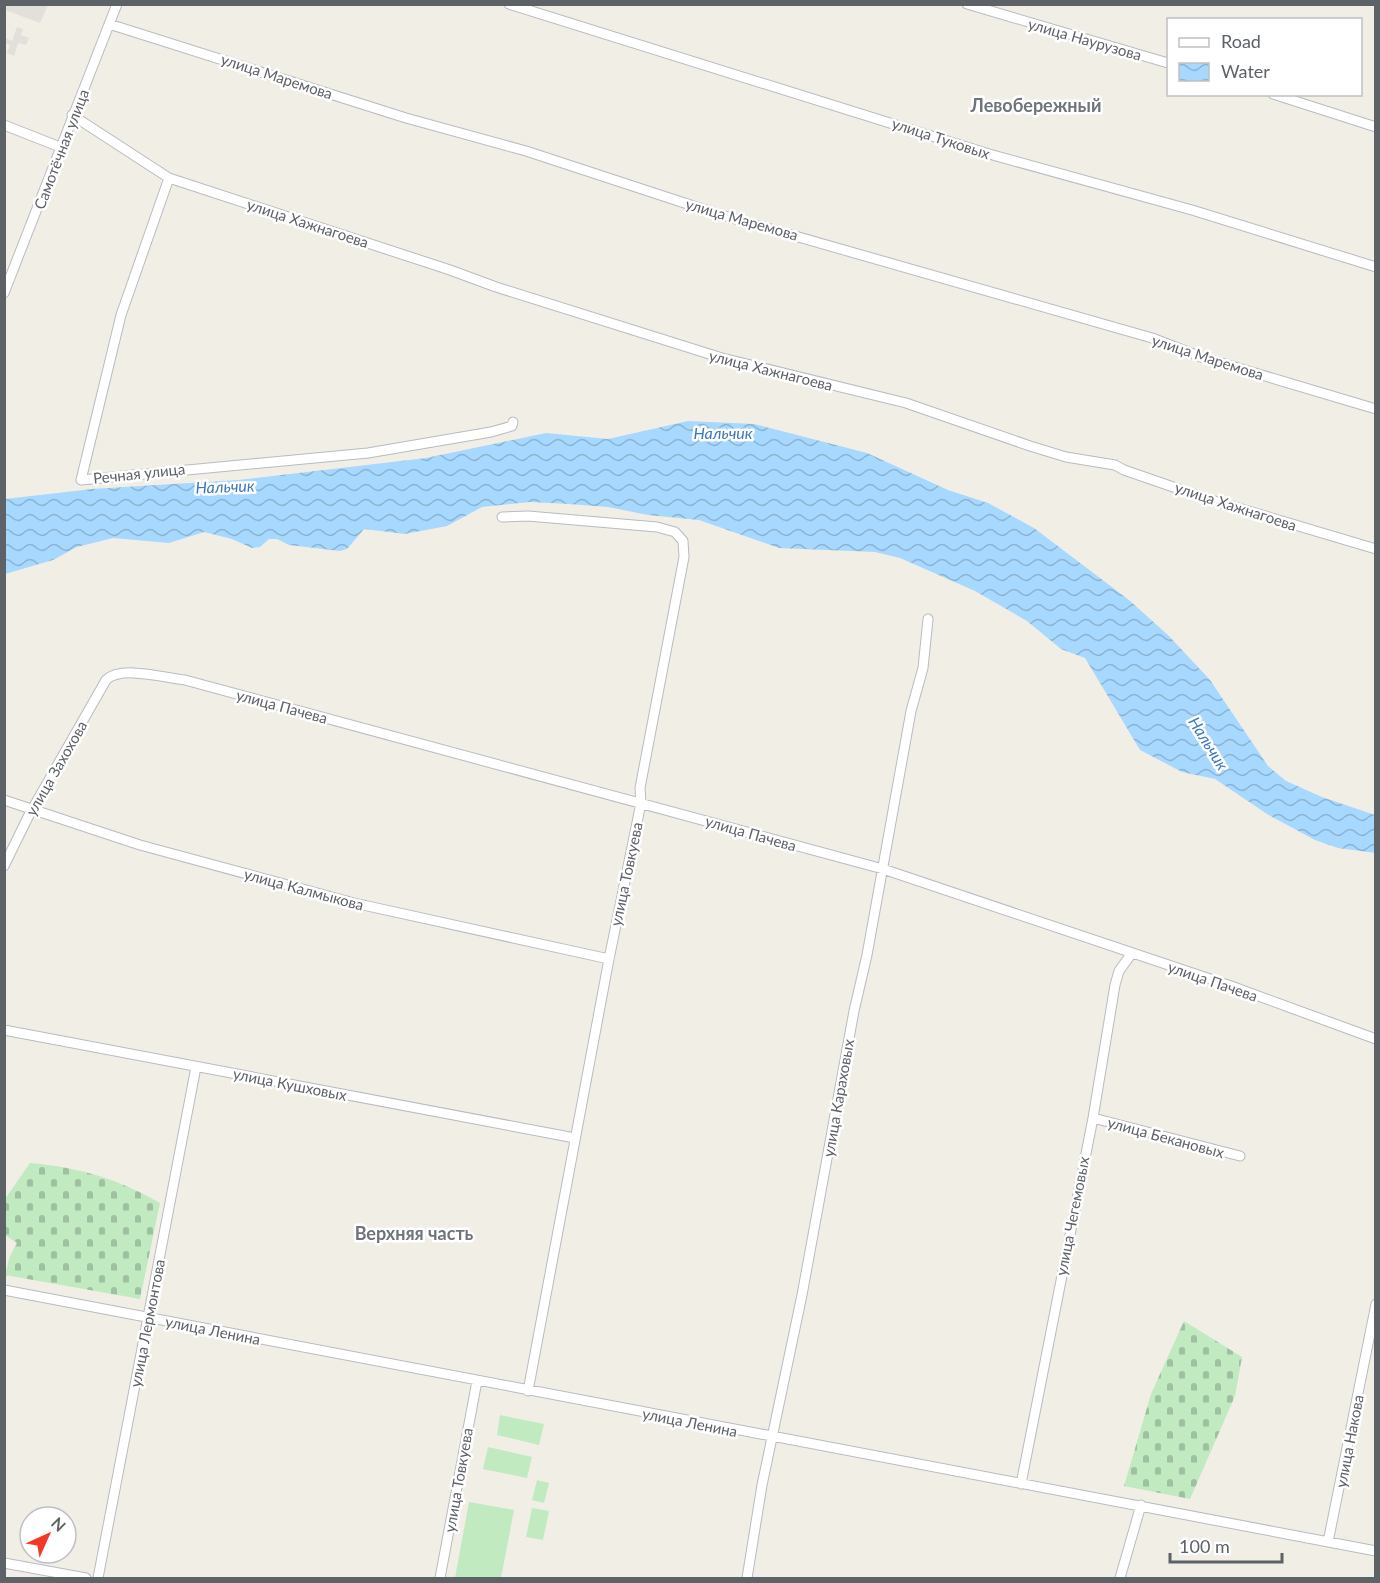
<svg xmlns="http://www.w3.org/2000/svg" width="1380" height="1583" viewBox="0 0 1380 1583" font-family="Lato,sans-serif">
  <defs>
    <pattern id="cemetery-stones" width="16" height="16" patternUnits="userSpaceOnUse" patternTransform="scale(1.5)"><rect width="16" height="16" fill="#c1eac1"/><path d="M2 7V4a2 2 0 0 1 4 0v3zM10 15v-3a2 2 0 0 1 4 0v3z" fill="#a0c1a1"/></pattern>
    <pattern id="water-waves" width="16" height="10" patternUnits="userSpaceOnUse" patternTransform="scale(1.5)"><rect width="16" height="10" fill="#a7d8ff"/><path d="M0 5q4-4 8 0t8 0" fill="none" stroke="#8bb3d2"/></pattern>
  </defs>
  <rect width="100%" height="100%" fill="#f1eee6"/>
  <path fill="#e1e0da" d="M5 4H48V5L40 23 5 10Z
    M17 27 23 29 21 35 29 38 26 45 18 43 14 56 7 53 10 45 5 43V38L12 41Z"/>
  <path fill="url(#cemetery-stones)" d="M30 1163C77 1167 119 1179 160 1203L140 1299 5 1275 10 1256 17 1243 5 1235V1199Z
    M1184 1321 1242 1357 1235 1396 1190 1499 1124 1486 1151 1394Z"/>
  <path fill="#c1eac1" d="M500 1415 544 1424 539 1445 497 1435Z
    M488 1447 532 1457 527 1478 483 1469Z
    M537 1480 549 1483 544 1503 532 1500Z
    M469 1502 514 1510 501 1578H455Z
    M532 1508 549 1511 543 1540 526 1537Z"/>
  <path fill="url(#water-waves)" d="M688 421 754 424 867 453 948 490 988 503 1034 528 1129 600 1169 636 1210 680 1268 766 1286 781 1322 797 1375 815V853L1338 848 1315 840 1267 814 1215 779 1182 772 1140 750 1085 658 1061 649 1027 621 975 591 900 558 875 552 779 548 699 520 648 515 608 507 569 504 530 502 482 507 447 526 405 534 364 529 347 549 340 551 289 545 277 539H269L260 547 252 548 232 539 204 532 169 543 113 538 77 547 53 560 5 574V499L92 489 238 480 426 458 546 433 608 439Z"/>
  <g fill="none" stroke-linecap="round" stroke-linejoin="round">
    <defs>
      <path id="minor" d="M509 4 989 154 1192 210 1376 267
        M967 4 1168 63
        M109 24 406 118 526 151 718 214 1152 338 1201 357 1376 409
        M1273 94 1376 127
        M72 115 169 178 121 315 81 480 368 453 491 432 512 426 513 422
        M4 125 60 147
        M169 178 450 270 496 287 722 358 906 403 1030 446 1066 457 1115 465 1124 470 1208 499 1376 549
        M4 293 117 4
        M502 517 528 516 657 527 675 532 683 541 684 557 640 788 641 803 609 959 528 1391
        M4 800 140 845 354 903 609 959
        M4 866 29 815 106 680C121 665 165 678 185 680L883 869 1231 986 1376 1039
        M4 1030 575 1138
        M1093 1118 1240 1156
        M4 1290 1376 1551
        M1021 1484 1093 1118 1115 985 1119 971 1132 953
        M1328 1542 1376 1304
        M4 1563 86 1578
        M98 1578 196 1067
        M440 1578 477 1381
        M747 1578 762 1485 802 1295 854 1011 867 955 911 711 923 668 928 619
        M1120 1578 1141 1505"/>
    </defs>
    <use href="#minor" stroke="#b8bbc0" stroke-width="11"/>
    <use href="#minor" stroke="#fff" stroke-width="9"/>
  </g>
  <g text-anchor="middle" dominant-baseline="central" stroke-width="5" stroke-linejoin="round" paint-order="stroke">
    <g font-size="15" fill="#5d6267" stroke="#fff">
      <text transform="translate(1085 39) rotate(16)">улица Наурузова</text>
      <text transform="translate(277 76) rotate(18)">улица Маремова</text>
      <text transform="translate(941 138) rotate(18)">улица Туковых</text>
      <text transform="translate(61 149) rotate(-69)">Самотёчная улица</text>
      <text transform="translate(742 219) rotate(16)">улица Маремова</text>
      <text transform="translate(308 223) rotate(18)">улица Хажнагоева</text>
      <text transform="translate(1208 357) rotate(18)">улица Маремова</text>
      <text transform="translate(771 370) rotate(14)">улица Хажнагоева</text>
      <text transform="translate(139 473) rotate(-6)">Речная улица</text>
      <text transform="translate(1236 506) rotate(18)">улица Хажнагоева</text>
      <text transform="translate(282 706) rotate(15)">улица Пачева</text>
      <text transform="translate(56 768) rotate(-60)">улица Захохова</text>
      <text transform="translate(751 833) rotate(16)">улица Пачева</text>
      <text transform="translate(626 874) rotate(-78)">улица Товкуева</text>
      <text transform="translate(304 889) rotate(15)">улица Калмыкова</text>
      <text transform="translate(1213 981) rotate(19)">улица Пачева</text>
      <text transform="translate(290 1084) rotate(11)">улица Кушховых</text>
      <text transform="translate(838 1098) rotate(-80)">улица Караховых</text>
      <text transform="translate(1166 1137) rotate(15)">улица Бекановых</text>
      <text transform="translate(1072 1216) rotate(-79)">улица Чегемовых</text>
      <text transform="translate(147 1323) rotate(-79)">улица Лермонтова</text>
      <text transform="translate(213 1330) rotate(11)">улица Ленина</text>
      <text transform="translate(690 1422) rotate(11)">улица Ленина</text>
      <text transform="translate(1349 1441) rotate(-79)">улица Накова</text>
      <text transform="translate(458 1480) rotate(-80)">улица Товкуева</text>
    </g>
    <g font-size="16" font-style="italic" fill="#3b78ba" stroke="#fff">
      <text x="723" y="432">Нальчик</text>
      <text transform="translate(225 486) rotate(-2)">Нальчик</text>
      <text transform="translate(1209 743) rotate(58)">Нальчик</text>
    </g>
    <g font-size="18" font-weight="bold" fill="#6e7479" stroke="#fff">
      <text x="1036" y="105">Левобережный</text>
      <text x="414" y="1233">Верхняя часть</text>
    </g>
  </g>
  <rect width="1380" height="1583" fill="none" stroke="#5d6267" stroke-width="12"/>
  <rect x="1167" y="18" width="195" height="78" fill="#ffffff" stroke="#bec0c2" stroke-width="1.5"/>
  <rect x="1179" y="38" width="30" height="9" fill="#ffffff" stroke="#bec0c2" stroke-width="1.5"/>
  <text x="1221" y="48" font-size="18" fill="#5d6267">Road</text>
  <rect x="1179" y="63" width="30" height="18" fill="url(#water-waves)" stroke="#bec0c2" stroke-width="1.5"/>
  <text x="1221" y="78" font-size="18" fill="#5d6267">Water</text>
  <g transform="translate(48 1535) rotate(45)"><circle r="28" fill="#ffffff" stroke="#bec0c2" stroke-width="1.5"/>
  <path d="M0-4.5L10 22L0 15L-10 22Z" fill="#f63726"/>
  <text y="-9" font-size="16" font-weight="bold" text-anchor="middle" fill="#5d6267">N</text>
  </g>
  <path d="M1170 1553v9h112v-9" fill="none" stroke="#5d6267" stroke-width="3"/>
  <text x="1179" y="1553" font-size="18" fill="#5d6267" stroke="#ffffff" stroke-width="4.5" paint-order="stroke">100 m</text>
</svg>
